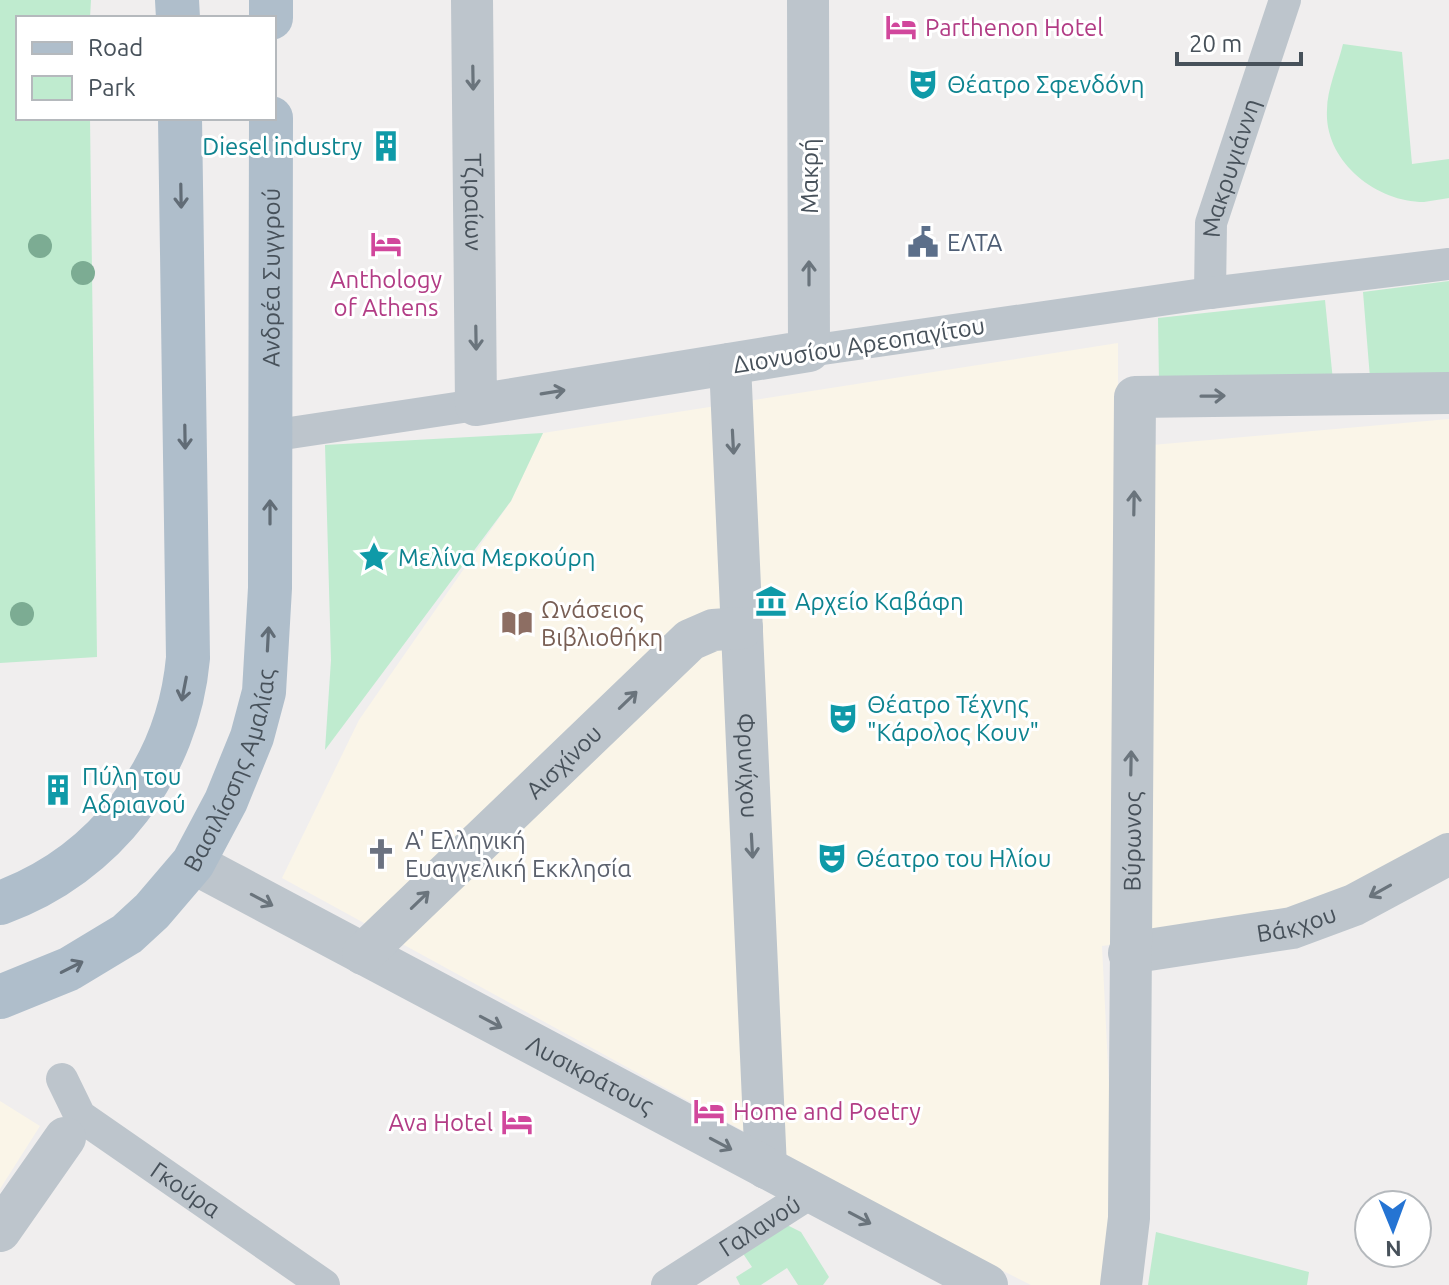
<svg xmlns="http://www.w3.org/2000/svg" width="1449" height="1285" viewBox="0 0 1449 1285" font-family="Ubuntu,sans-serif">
  <rect width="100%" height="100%" fill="#f0eeee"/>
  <path fill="#faf5e8" d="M1118 343V448L1449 419V844L1290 922 1102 946 1115 1207 1111 1285H1031L944 1241 282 878 359 720 511 501 543 433Z
    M0 1101 40 1126 0 1189Z"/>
  <path fill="#bfebcf" d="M0 0H91L90 18H18V118H90L97 657 0 663Z
    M1343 44 1402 52 1412 164 1449 159V198C1441 199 1432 201 1424 202 1376 202 1324 161 1327 110 1327 89 1338 65 1343 44Z
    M1449 281V375L1370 378 1363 292Z
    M1325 300 1333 381 1159 383 1158 318Z
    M543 433 511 501 325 750 331 660 325 445Z
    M785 1224 801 1232 829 1277 823 1285H798L787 1268 761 1285H740L736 1277 752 1267 742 1252Z
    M1156 1232 1309 1272 1307 1285H1148Z"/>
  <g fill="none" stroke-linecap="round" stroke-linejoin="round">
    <g stroke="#bdc5cc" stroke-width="32">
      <path id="s1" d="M1210 293 1211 223 1285 0"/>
      <path d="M809 351 1210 293 1449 264"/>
      <path d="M270 436 476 405"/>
      <path id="s2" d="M62 1079 80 1116 324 1285"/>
      <path id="s3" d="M667 1285 812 1192"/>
    </g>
    <g stroke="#bdc5cc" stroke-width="42">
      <path id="s4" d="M472 0 476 405 809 351 808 0"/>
      <path id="s5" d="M730 364 766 1168"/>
      <path id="s6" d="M193 863 987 1285"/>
      <path id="s7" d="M1129 953 1292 928 1354 905 1449 854"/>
      <path id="s8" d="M363 954 690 640 713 630 742 628"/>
      <path d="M0 1231 65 1138"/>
      <path id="s9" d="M1121 1285 1129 1218 1135 397 1449 393"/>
    </g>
    <g stroke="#afbecb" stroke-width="44">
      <path d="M177 0 178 18"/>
      <path d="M271 18V0"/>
      <path d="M0 903C105 865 178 769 188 658L180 118"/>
      <path id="s10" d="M0 997 69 969 127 934 152 911 193 863 226 801 252 737 264 692 270 588 271 118"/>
    </g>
  </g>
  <g fill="#7cac93">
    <circle cx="40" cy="246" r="12"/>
    <circle cx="83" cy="273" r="12"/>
    <circle cx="22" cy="614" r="12"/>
  </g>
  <defs><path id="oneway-shaft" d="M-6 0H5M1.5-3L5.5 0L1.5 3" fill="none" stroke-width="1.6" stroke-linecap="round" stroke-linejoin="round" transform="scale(2)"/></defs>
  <g stroke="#6a747c">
    <use href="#oneway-shaft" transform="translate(473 78) rotate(89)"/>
    <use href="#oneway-shaft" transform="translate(809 273) rotate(-90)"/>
    <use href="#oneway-shaft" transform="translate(476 338) rotate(89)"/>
    <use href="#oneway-shaft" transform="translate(553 392) rotate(-9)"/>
    <use href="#oneway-shaft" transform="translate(1213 396) rotate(-1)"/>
    <use href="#oneway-shaft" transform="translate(733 442) rotate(87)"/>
    <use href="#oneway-shaft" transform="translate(1134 503) rotate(-89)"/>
    <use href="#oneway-shaft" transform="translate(628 700) rotate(-44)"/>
    <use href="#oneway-shaft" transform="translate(1131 763) rotate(-89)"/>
    <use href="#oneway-shaft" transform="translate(752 846) rotate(87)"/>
    <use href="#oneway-shaft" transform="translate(1380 891) rotate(151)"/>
    <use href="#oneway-shaft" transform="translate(262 900) rotate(28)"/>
    <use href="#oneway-shaft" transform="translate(420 900) rotate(-44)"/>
    <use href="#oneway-shaft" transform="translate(491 1022) rotate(28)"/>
    <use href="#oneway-shaft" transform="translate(721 1144) rotate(28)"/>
    <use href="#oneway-shaft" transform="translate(860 1218) rotate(28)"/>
  </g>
  <g stroke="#616c76">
    <use href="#oneway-shaft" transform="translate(181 196) rotate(89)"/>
    <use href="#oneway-shaft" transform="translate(185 437) rotate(89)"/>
    <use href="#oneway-shaft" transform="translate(270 512) rotate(-90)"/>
    <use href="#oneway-shaft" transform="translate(268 639) rotate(-87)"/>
    <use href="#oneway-shaft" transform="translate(184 689) rotate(101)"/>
    <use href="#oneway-shaft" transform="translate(72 967) rotate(-27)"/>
  </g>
  <defs>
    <symbol id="hotel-bare" viewBox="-9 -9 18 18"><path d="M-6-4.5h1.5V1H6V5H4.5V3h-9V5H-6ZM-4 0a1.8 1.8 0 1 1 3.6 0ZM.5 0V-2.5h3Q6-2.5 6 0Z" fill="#d1479c" stroke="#fff" stroke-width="2.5" paint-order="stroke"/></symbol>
    <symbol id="theatre-bare" viewBox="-9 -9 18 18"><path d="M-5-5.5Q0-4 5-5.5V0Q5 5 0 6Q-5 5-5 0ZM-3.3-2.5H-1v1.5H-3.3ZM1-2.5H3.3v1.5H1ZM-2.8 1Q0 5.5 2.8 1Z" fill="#0f9aa8" stroke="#fff" stroke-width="2.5" paint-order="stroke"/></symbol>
    <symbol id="building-bare" viewBox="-9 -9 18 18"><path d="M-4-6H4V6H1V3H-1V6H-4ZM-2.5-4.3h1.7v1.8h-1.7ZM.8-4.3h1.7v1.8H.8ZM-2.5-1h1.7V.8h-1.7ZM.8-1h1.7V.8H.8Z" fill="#0f9aa8" stroke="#fff" stroke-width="2.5" paint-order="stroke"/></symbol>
    <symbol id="civic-bare" viewBox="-9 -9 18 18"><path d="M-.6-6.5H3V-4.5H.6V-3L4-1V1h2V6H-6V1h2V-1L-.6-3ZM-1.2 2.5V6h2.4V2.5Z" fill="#5c6f8a" stroke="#fff" stroke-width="2.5" paint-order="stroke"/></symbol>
    <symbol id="sight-bare" viewBox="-9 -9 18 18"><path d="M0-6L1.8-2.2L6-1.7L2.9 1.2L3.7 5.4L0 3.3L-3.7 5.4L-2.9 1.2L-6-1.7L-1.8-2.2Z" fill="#0f9aa8" stroke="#fff" stroke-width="2.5" paint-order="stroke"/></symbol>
    <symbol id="museum-bare" viewBox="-9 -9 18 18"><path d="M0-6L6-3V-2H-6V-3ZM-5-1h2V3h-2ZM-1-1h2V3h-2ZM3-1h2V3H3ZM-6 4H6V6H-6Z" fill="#0f9aa8" stroke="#fff" stroke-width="2.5" paint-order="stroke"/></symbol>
    <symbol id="library-bare" viewBox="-9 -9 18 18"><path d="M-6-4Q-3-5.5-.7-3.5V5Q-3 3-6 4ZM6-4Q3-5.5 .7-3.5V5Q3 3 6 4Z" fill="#8d6e63" stroke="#fff" stroke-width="2.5" paint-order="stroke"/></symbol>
    <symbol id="church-bare" viewBox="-9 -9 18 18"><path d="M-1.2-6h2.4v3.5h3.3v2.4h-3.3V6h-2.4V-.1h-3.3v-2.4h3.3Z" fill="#6b7280" stroke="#fff" stroke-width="2.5" paint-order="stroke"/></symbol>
  </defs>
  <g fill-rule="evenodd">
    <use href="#hotel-bare" x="879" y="5" width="44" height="44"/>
    <use href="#theatre-bare" x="901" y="62" width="44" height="44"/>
    <use href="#building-bare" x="364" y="124" width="44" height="44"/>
    <use href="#civic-bare" x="901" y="220" width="44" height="44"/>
    <use href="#hotel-bare" x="364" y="222" width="44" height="44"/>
    <use href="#sight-bare" x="352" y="535" width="44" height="44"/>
    <use href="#museum-bare" x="749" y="579" width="44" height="44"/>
    <use href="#library-bare" x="495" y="601" width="44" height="44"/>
    <use href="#theatre-bare" x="821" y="696" width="44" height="44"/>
    <use href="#building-bare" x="36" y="768" width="44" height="44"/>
    <use href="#church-bare" x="359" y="832" width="44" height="44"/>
    <use href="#theatre-bare" x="810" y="836" width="44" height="44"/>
    <use href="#hotel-bare" x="687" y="1089" width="44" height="44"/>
    <use href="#hotel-bare" x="495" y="1100" width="44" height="44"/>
  </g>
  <g text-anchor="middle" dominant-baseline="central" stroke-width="6" stroke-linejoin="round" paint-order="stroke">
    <g font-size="24" fill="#b23c85" stroke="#fff" text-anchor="start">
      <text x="925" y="27">Parthenon Hotel</text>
      <text x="386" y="279" text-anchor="middle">Anthology<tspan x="386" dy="28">of Athens</tspan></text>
      <text x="733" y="1111">Home and Poetry</text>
      <text x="493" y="1122" text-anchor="end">Ava Hotel</text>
    </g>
    <g font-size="24" fill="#0d838f" stroke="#fff" text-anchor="start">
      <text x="947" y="84">Θέατρο Σφενδόνη</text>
      <text x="362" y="146" text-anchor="end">Diesel industry</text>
      <text x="398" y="557">Μελίνα Μερκούρη</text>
      <text x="795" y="601">Αρχείο Καβάφη</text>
      <text x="867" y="704">Θέατρο Τέχνης<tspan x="867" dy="28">"Κάρολος Κουν"</tspan></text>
      <text x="82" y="776">Πύλη του<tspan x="82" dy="28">Αδριανού</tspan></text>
      <text x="856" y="858">Θέατρο του Ηλίου</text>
    </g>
    <g font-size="24" fill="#47515a" stroke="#fff">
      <text stroke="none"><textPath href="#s1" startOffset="128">Μακρυγιάννη</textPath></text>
      <text transform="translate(809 176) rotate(-90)">Μακρή</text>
      <text stroke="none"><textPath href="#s4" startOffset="202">Τζιραίων</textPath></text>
      <text stroke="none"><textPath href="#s10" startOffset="840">Ανδρέα Συγγρού</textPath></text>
      <text transform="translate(859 345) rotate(-9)">Διονυσίου Αρεοπαγίτου</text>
      <text stroke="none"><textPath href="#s8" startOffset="278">Αισχίνου</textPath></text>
      <text stroke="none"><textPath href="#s5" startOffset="402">Φρυνίχου</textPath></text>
      <text stroke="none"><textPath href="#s10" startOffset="340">Βασιλίσσης Αμαλίας</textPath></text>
      <text stroke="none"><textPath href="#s9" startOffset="444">Βύρωνος</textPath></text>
      <text stroke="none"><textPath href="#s7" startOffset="170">Βάκχου</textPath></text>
      <text stroke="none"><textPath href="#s6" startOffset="450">Λυσικράτους</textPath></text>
      <text stroke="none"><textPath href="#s2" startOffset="170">Γκούρα</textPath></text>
      <text stroke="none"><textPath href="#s3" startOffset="110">Γαλανού</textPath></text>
    </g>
    <g font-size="24" fill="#4e5e75" stroke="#fff" text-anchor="start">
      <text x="947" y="242">ΕΛΤΑ</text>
    </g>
    <g font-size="24" fill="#785e54" stroke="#fff" text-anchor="start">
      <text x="541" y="609">Ωνάσειος<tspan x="541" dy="28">Βιβλιοθήκη</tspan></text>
    </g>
    <g font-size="24" fill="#5b616d" stroke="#fff" text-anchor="start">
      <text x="405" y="840">Α' Ελληνική<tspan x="405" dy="28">Ευαγγελική Εκκλησία</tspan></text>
    </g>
  </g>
  <rect x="16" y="16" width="260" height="104" fill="#ffffff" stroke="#b5b9bd" stroke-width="2"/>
  <rect x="32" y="42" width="40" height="12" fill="#afbecb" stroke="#b5b9bd" stroke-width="2"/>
  <text x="88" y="56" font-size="24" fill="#47515a">Road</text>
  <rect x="32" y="76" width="40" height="24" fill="#bfebcf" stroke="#b5b9bd" stroke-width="2"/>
  <text x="88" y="96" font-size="24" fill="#47515a">Park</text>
  <g transform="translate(1393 1229) rotate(179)"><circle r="38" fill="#ffffff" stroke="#b5b9bd" stroke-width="2"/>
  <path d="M0-6L14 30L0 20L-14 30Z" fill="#2574d3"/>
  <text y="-12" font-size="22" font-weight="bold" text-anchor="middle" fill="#47515a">N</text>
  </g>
  <path d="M1177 52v12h124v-12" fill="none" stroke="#47515a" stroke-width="4"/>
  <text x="1189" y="52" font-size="24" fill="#47515a" stroke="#ffffff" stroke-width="6" paint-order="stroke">20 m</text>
</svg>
